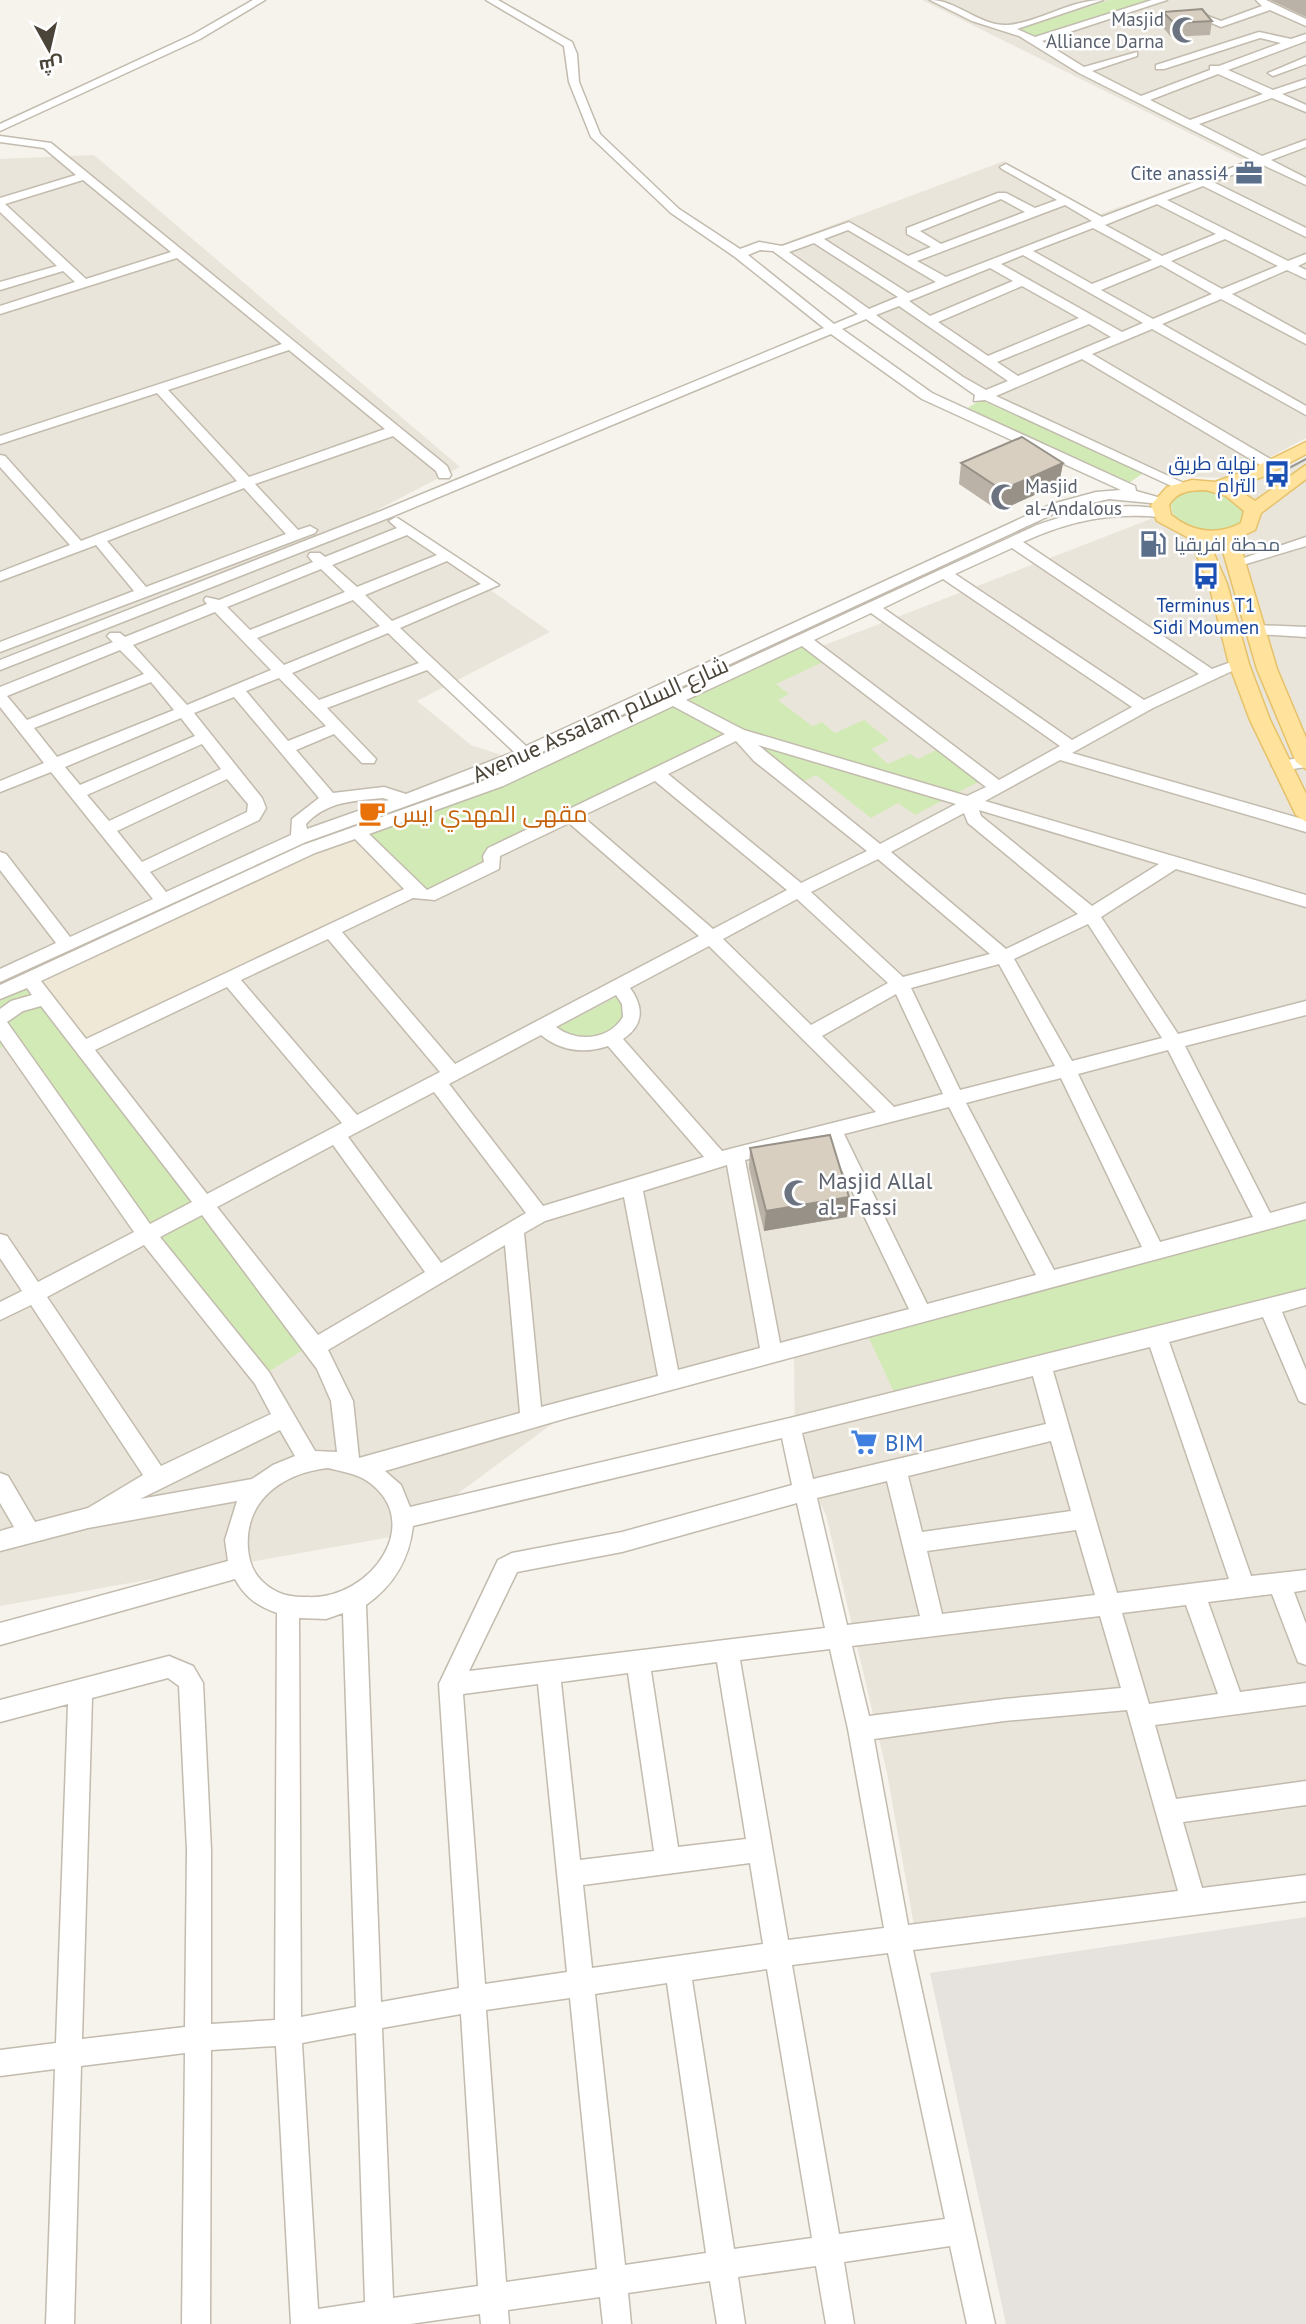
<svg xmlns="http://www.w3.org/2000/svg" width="1306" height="2324" viewBox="0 0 1306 2324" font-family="'PT Sans',Cairo,sans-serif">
  <rect width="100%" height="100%" fill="#f6f3ec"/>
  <path fill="#eae5da" d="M922 0H1306V438L1231 478 1166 476 969 390 782 244 1004 161 1100 214 1247 162Z
    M94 155 460 467 377 510 550 632 417 701 471 745 522 762 1306 459V1879L918 1948 887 1773 826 1515 795 1454 794 1357 571 1410 402 1535 0 1606V159Z"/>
  <path fill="#e6e2dd" d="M1306 1917V2324H1006L930 1973Z"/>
  <path fill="#efe8d6" d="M358 832 416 890 83 1048 30 979Z"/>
  <path fill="#d2eab5" d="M1110 0H1151L1034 37 1017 28Z
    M981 400 1145 472 1126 485 961 412Z
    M1203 489 1227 494 1244 506 1245 520C1228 538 1171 536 1171 503L1182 493Z
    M805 641 823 662 776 684 789 694 778 700 812 726 822 722 835 733 864 720 889 740 871 749 888 764 910 754 918 759 940 748 982 780 915 815 898 803 871 818 816 775 801 783 738 734 489 856 494 863 423 897 358 832 450 800Z
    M30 979 309 1346 262 1376 12 1042 0 1048V993Z
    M622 994 623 1023 593 1041 551 1031Z
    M1306 1217V1304L900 1405 868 1336Z"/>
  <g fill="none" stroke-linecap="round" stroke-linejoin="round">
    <defs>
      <path id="minor" d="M253 0H265L200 39 0 131V124L192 35Z
        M486 0H498L572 42 577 54 579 82 600 134 679 209 740 249 759 242 782 246 849 222 908 256 931 247 907 234V228L998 193H1006L1035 208 1057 200 1002 169 1000 167 1006 164 1102 217 1252 160 1079 73 1019 36 972 21 930 0C957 0 981 27 1008 25 1040 22 1069 0 1103 0L1017 29 1035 37 1152 0H1167L1042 41 1084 67 1137 52V56L1092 71 1141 96 1210 70V66H1219L1281 43 1260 38 1164 69H1156V65L1259 32 1291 39 1306 34V41L1228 70 1273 90 1306 79V86L1282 94 1306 105V112L1272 98 1199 124 1262 156 1306 140V147L1271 160 1306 178V185L1261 164 1213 182 1306 228V237L1203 186 1167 200 1288 261 1306 254V262L1298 266 1306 270V279L1287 270 1232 294 1306 335V344L1221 299 1162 324 1306 406V415L1152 329 1092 354 1277 463V469H1267L1082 359 996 396 1190 486 1178 489 985 400 974 401 975 395 866 319 842 329 932 393 1135 486 1136 491 1168 500 1161 504 1109 499 1062 510 670 692 674 693 1037 525C1077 511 1122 500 1165 510V516L1160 517C1110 512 1068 521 1023 542L1212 669 1239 659 1247 664 1153 708 1072 753 1306 820V832L1060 760 985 801 1306 895V907L1176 869 1101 917 1178 1034 1306 1001V1015L1185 1046 1270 1213 1306 1203V1219L567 1418 385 1471 401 1485 410 1507 790 1418 1306 1289V1305L1282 1312 1306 1370V1404L1299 1401 1263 1317 1169 1342 1251 1576 1306 1570V1590L1294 1592 1306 1624V1665L1298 1662 1272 1594 1208 1602 1240 1692 1306 1683V1705L1155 1725 1176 1799 1306 1781V1805L1183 1822 1202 1888 1306 1875V1901L913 1950 995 2324H967L950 2246 844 2262 854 2324H826L816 2266 738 2277 745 2324H717L710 2281 628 2293 631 2324H603L600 2297 508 2310 509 2324H481L480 2314 410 2324H291L276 2046 211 2050 210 2324H182L185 2053 81 2066 74 2324H46L55 2069 0 2076V2050L56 2043 68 1704 0 1722V1700L169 1656 193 1666 203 1683 211 1850V2024L275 2020 277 1613C257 1606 245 1597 235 1579L0 1645V1623L228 1561 225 1540 237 1501 88 1528 0 1551V1531L14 1527 0 1503V1473L8 1476 35 1522 88 1508 143 1475 31 1305 0 1320V1302L22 1291 0 1258V1234L7 1236 38 1282 134 1232 0 1040V1009L11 1001 32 995 27 988 0 999V985L303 845 491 778 662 699V696L493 775 306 842 0 982V969L56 943 0 870V852L6 854 70 937 153 899 51 772 0 792V781L44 763 0 707V687L113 642 107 636 110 633H120L125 637 207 604 204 600 206 597 219 600 313 562 308 556 310 553H320L325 557 397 528 389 521 396 517 499 585 400 628 526 746 1052 504 1096 492 1121 490 922 399 831 334 391 517 0 670V660L381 511 824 328 735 257 671 213 591 137 569 82 564 46ZM1218 74 1263 94 1190 120 1150 100ZM1001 199 1025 212 941 244 920 231ZM1157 204 1216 234 1162 256 1105 225ZM1065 205 1092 221 946 277 917 261ZM1093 228 1152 260 1092 284 1033 251ZM848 230 936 282 908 293 824 239ZM1225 239 1278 266 1222 289 1171 261ZM814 243 898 297 869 309 789 252ZM760 250 773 251 858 314 834 324 748 255ZM1023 255 1143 323 1122 332 1001 264ZM1161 265 1212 294 1153 319 1101 290ZM990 268 1013 281 930 316 909 301ZM1022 286 1079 318 988 356 938 322ZM899 306 1008 381 986 390 963 377 876 315ZM1089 324 1111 337 1018 376 997 362ZM407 535 437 555 357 587 332 565ZM1012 548 1199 674 1144 700 955 574ZM447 561 481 584 392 621 365 595ZM321 569 345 592 250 630 227 607ZM943 579 1132 707 1072 740 883 608ZM353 600 380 626 284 665 257 638ZM215 612 271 670 187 705 133 645ZM871 613 1060 746 999 780 814 640ZM388 633 419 663 319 700 292 673ZM802 646 986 787 967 796 744 730 686 700ZM120 650 144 674 27 720 7 696ZM427 670 514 752 406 794 384 787 333 793 296 750 334 734 362 763H374L376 759 327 708ZM279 678 326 726 288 741 246 691ZM151 682 174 710 57 757 34 728ZM234 697 319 798 292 819 291 835 166 892 150 872 259 820 266 808 262 798 194 713ZM673 706 725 734 488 848 483 856 484 862 427 890 369 834 503 786ZM181 718 195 736 80 785 65 767ZM736 741 754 761 867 851 801 883 668 774ZM202 744 221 769 109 821 87 795ZM758 745 956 804 880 844ZM227 779 248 804 247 812 142 862 117 831ZM655 781 787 890 713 929 582 816ZM383 798 389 800 307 829 306 824C327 801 354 801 383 798ZM979 810 1159 864 1092 906 981 816ZM964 813 968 823 1078 914 1006 949 891 852ZM569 823 699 936 455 1064 342 932 413 898 435 900 499 869 500 856ZM355 839 404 889 86 1039 41 981 315 853ZM878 859 990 954 903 977 811 892ZM797 899 888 983 811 1025 723 939ZM1088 924 1162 1038 1072 1061 1014 959ZM328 939 440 1072 357 1115 241 980ZM709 946 876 1112 722 1151 623 1039C644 1025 644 1007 630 988ZM999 964 1055 1066 960 1090 911 988ZM227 987 342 1123 207 1194 95 1050ZM896 994 943 1094 894 1107 822 1036ZM616 995 622 1004 623 1017C609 1040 577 1043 556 1027ZM41 1006 192 1202 150 1224 7 1022 23 1011ZM541 1035C561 1051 584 1054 608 1046L704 1157 543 1206 449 1084ZM1168 1050 1253 1217 1160 1242 1078 1074ZM1061 1078 1142 1247 1054 1270 966 1103ZM434 1092 526 1213 441 1263 348 1137ZM949 1107 1036 1275 927 1304 844 1134ZM827 1139 909 1309 780 1343 745 1160ZM333 1145 425 1272 318 1335 217 1207ZM727 1165 760 1348 678 1370 643 1191ZM624 1197 658 1376 541 1407 524 1233 545 1221ZM202 1215 317 1369 331 1401 337 1452 315 1451 269 1372 160 1237ZM144 1245 255 1384 271 1414 161 1466 47 1297ZM505 1245 520 1413 359 1458 353 1401 328 1350ZM1150 1347 1229 1579 1117 1593 1053 1371ZM1033 1376 1046 1424 813 1479 802 1433ZM280 1430 295 1456 273 1465 252 1479 140 1499ZM782 1438 792 1485 622 1532 512 1553 498 1560 439 1684 459 1988 381 2002 366 1605C394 1585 409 1560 413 1526ZM1051 1441 1071 1511 922 1532 908 1476ZM328 1468C339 1471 354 1473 364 1479 429 1519 371 1601 307 1597 290 1597 277 1595 263 1582 254 1574 249 1562 248 1549 244 1500 283 1473 328 1468ZM887 1481 920 1616 847 1625 817 1498ZM797 1503 825 1628 469 1671 517 1572 622 1552ZM1076 1530 1095 1595 942 1614 927 1551ZM1186 1605 1218 1694 1149 1704 1122 1613ZM343 1613 356 2007 301 2017 299 1618 326 1619ZM1100 1616 1121 1688 1004 1699 869 1716 852 1646ZM830 1649 848 1729 884 1928 788 1940 740 1660ZM717 1662 746 1839 678 1847 651 1671ZM628 1673 654 1851 580 1860 561 1682ZM168 1678 179 1686 187 1850 185 2027 82 2039 92 1698ZM538 1684 567 1972 485 1984 463 1694ZM1127 1710 1178 1891 908 1925 874 1739 1004 1721ZM750 1863 763 1944 592 1968 583 1885ZM888 1953 945 2219 839 2234 792 1965ZM767 1969 812 2238 734 2249 692 1980ZM667 1983 706 2253 625 2265 595 1994ZM570 1998 597 2269 506 2282 486 2010ZM461 2014 478 2286 393 2298 382 2028ZM356 2033 365 2302 318 2309 302 2043Z
        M1256 0H1266L1306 19V26L1270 10 1221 27 1200 18 1205 15 1221 21 1262 6Z
        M1306 57V64L1273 76 1268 73Z
        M0 136 51 143 447 466 451 475 449 478H439L436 471 393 436 255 484 298 530 310 526 317 530 315 533 0 652V642L134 591 96 545 0 581V572L70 545 0 467V455L5 456 81 541 237 481 157 393 0 444V436L282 344 177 258 0 314V306L75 282 63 271 0 290V282L57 266 0 212V198L76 175 44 148 0 142ZM83 180 171 252 86 279 5 204ZM289 350 385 429 249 477 168 390ZM244 488 286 534 146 587 107 541Z
        M1306 537V546L1236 567 1229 563Z
        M1231 624 1306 627V637L1226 632V626Z
        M1306 757V767L1280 771 1272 766 1274 762Z"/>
      <path id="major" d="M1306 442V454L1265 476 1234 487 1255 501 1306 465V479L1261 513 1255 530 1238 538 1277 669 1306 738V769L1296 762 1257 669 1220 541 1209 542 1227 584 1249 664 1270 720 1306 794V822L1296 815 1250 720 1229 664 1209 584 1189 538 1157 521 1151 505 1167 487 1192 480 1215 482 1253 468ZM1206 490 1226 496 1244 511 1241 523C1217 536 1192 532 1171 515L1169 505C1177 491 1191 490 1206 490Z"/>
    </defs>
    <use href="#minor" stroke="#c2bbae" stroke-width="3"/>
    <use href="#major" stroke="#e6c16a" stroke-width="3"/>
    <use href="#minor" fill="#fff" fill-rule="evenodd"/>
    <use href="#major" fill="#ffe39c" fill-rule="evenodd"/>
    <path stroke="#9a9a9a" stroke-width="2" d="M1276 475 1306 459"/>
  </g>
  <path fill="#bab2a6" d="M1270 0H1306V17Z
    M1163 12 1212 21 1210 35 1171 37 1161 25Z
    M961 463H1063L1059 484 999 511 959 484Z
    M750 1148 847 1217 764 1231 749 1168Z"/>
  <path fill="#979187" d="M1063 463 1059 484 999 511 1002 490Z
    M849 1197 847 1217 764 1231 766 1211Z"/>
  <path fill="#d8cfc1" stroke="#979187" stroke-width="2" d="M1202 9 1212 21 1174 23 1163 12Z
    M1022 437 1063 463 1002 490 961 463Z
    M830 1135 849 1197 766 1211 750 1148Z"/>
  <defs>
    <symbol id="mosque-bare" viewBox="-9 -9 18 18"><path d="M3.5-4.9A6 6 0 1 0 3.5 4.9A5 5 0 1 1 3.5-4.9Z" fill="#6b7280" stroke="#fff" stroke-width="2.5" paint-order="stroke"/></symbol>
    <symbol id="office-bare" viewBox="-9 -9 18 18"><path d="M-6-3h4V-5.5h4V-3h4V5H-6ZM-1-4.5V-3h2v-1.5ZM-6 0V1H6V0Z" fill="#5c6f8a" stroke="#fff" stroke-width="2.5" paint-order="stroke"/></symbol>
    <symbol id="bus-bare" viewBox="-9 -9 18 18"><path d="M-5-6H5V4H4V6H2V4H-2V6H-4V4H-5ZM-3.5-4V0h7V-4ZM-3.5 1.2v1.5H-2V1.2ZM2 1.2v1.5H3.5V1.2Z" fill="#1a4fb4" stroke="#fff" stroke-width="2.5" paint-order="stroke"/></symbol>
    <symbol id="fuel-bare" viewBox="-9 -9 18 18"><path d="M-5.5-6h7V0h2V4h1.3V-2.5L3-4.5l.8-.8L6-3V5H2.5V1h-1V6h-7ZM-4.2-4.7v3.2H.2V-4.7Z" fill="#5c6f8a" stroke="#fff" stroke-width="2.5" paint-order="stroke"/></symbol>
    <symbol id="cafe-bare" viewBox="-9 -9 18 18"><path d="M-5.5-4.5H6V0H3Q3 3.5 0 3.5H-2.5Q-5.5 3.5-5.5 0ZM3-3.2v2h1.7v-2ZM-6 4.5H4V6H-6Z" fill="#e8710a" stroke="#fff" stroke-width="2.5" paint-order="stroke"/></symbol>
    <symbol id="supermarket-bare" viewBox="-9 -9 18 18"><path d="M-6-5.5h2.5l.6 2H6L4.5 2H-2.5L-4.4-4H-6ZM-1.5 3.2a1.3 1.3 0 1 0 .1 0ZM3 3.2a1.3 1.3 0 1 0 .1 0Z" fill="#3f7fe0" stroke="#fff" stroke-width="2.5" paint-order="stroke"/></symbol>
  </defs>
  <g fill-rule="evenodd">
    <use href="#mosque-bare" x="1166" y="11" width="38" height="38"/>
    <use href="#office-bare" x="1230" y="154" width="38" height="38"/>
    <use href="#bus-bare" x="1258" y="455" width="38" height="38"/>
    <use href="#mosque-bare" x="985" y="478" width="38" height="38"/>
    <use href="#fuel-bare" x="1134" y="525" width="38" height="38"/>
    <use href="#bus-bare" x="1187" y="557" width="38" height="38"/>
    <use href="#cafe-bare" x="353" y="794" width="38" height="38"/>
    <use href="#mosque-bare" x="778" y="1174" width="38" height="38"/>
    <use href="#supermarket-bare" x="845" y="1423" width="38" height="38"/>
  </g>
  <g text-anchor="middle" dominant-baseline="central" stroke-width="5" stroke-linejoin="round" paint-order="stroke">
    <g font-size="19" fill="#5b616d" stroke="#fff" text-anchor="end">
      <text x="1164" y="19">Masjid<tspan x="1164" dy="22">Alliance Darna</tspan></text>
      <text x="1025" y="486" text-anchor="start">Masjid<tspan x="1025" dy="22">al-Andalous</tspan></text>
    </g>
    <g font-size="19" fill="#4e5e75" stroke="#fff" text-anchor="end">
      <text x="1228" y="173">Cite anassi4</text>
      <text x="1174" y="544" text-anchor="start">محطة افريقيا</text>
    </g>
    <g font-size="19" fill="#164399" stroke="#fff" text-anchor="end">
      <text x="1256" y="463">نهاية طريق<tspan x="1256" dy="22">الترام</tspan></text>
      <text x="1206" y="605" text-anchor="middle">Terminus T1<tspan x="1206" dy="22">Sidi Moumen</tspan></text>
    </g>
    <g font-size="23" fill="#4b4439" stroke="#fff">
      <text transform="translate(600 719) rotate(-24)">Avenue Assalam شارع السلام</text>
    </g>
    <g font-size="23" fill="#c56008" stroke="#fff" text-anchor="start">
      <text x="393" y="813">مقهى المهدي ايس</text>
    </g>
    <g font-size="23" fill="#5b616d" stroke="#fff" text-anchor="start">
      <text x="818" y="1180">Masjid Allal<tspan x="818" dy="26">al- Fassi</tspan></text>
    </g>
    <g font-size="23" fill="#366cbe" stroke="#fff" text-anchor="start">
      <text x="885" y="1442">BIM</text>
    </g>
  </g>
  <g transform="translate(49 49) rotate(172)" stroke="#ffffff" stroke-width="5" paint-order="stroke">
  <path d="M0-5L12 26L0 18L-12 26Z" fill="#4b4439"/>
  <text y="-10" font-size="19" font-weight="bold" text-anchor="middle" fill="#4b4439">ش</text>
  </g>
</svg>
